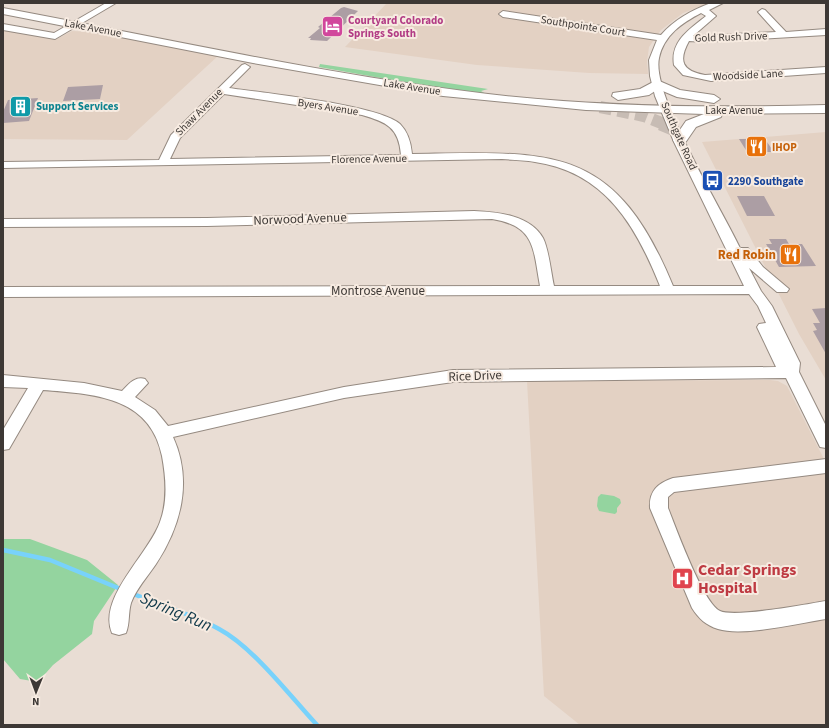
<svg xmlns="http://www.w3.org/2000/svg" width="829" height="728" viewBox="0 0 829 728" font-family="'Source Sans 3',sans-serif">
  <rect width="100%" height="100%" fill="#e9ddd4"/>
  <path fill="#e3d1c3" d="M387 3H709L683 13 661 30 649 47 647 62 648 74 589 73 477 65 345 47Z
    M3 29 57 39 72 31 92 32 219 55 127 140 3 139Z
    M826 132V380L799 334 702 142Z
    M770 380 778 381 787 386 826 463V725H580L544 696 527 381Z"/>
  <path fill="#94d49f" d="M320 64 488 89 481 91 486 94 403 82 319 67Z
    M601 494 614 496 620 499 621 503 617 508V512L615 514 599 511 597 506 598 497Z
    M3 539H30L87 560 118 585 94 621 92 634 53 665 38 682 20 679 3 659Z"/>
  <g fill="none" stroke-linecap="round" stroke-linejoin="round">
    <path stroke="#78d2fb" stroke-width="4.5" d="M3 550 50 560 123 590
      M131 593C160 605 191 614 219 629 253 647 290 696 317 725"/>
  </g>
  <path fill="#ac9ea4" d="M344 7 358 11 327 41 310 40 311 38H308L320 28 318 27 341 8Z
    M103 85 100 99 63 101 68 87Z
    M38 98 29 121 3 123V112L8 100Z
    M739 139H757L759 142H767L774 152H765L767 155H749Z
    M737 196H764L775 216H747Z
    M769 239H786L789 244H802L816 266 779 267 766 244H772Z
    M826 308V354L813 331 817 330 813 323H820L812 309Z"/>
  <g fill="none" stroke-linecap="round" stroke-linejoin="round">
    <path stroke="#c7bcb4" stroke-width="12" stroke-dasharray="12 6" stroke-linecap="butt" d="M600 107 644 116 664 124"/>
    <path stroke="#c7bcb4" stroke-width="15" stroke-dasharray="15 8" stroke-linecap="butt" d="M661 123 675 129"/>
    <defs>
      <path id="minor" d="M106 3H116L55 39 3 30V24L54 33Z
        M711 3H723L709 10 716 16 693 36 776 32 758 12 762 9 765 10 786 32 826 29V35L704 42 689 41C678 61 682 71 705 75L826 67V73L711 81 683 75 674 65C670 41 690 29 706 16L701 13C682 23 664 35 659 58 651 95 722 209 740 248H748L763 267 789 289 787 292H777L749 268 761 291 772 306 800 363 799 372 826 426V448L820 447 786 378 453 382 344 398 173 437C193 481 181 526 156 564 148 576 136 589 131 603 128 613 130 623 126 633L119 635 112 633C97 598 149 554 160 522 168 501 166 478 162 456 150 396 93 394 43 390L9 449 3 450V430L28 388 3 387V375L84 383 122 391C129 384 135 376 145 379L148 383 135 397 155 410 168 426 344 387 453 370 776 367 757 327 759 324 766 323 758 306 749 294 3 297V287L540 286C533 249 536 226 492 219L207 226 3 227V219L207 218 474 211C497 212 530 215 543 238 549 250 551 273 554 286H660C636 226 605 172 535 162 525 160 513 160 502 159L3 168V162L159 160 171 135 242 65 245 64 250 67 229 88C263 93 379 105 400 124 408 132 411 143 412 154 550 152 614 142 673 286H744L674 142 655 96 650 76 649 60 657 40 503 17 499 14 503 11 661 35C675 19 692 10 711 3ZM224 94 362 115C386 122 399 127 401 155L170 159 180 138Z
        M826 459V473L674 492 668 497V508C676 528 703 603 720 611 735 618 807 604 826 601V619C799 623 743 637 718 629 706 625 699 619 692 608L650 508C649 491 658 483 673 478Z"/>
      <path id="major" d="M3 8C163 38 326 75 488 94 600 107 713 108 826 105V113L722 114 721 117 696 127 685 143H675L673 140 686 121 704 114 586 110 443 96 253 63 3 14Z
        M657 80 680 90 714 95 720 99 714 103 677 97 658 89 649 95 618 100 612 96 613 93 640 89Z"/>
    </defs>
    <use href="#minor" stroke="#958a81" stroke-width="2"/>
    <use href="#major" stroke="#958a81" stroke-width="2"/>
    <use href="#minor" fill="#fff" fill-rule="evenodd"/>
    <use href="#major" fill="#fff" fill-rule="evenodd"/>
  </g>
  <defs>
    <symbol id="hotel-square" viewBox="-11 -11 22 22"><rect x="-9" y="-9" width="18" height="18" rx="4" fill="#d1479c" stroke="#f7ebe1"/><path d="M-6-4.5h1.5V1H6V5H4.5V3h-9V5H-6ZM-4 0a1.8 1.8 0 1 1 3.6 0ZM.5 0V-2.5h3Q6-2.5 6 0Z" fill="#fff"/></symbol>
    <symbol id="building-square" viewBox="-11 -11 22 22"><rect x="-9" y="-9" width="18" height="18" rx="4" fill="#0f9aa8" stroke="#f7ebe1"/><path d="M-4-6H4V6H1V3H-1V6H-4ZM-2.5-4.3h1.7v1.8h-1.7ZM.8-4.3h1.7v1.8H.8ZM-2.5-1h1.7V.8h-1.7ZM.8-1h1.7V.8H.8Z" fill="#fff"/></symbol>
    <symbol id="restaurant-square" viewBox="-11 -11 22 22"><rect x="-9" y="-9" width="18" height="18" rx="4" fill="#e8710a" stroke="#f7ebe1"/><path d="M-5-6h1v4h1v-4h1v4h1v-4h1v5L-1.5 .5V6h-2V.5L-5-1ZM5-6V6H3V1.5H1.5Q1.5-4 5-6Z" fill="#fff"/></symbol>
    <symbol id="bus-square" viewBox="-11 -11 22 22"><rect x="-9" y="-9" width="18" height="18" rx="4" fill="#1a4fb4" stroke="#f7ebe1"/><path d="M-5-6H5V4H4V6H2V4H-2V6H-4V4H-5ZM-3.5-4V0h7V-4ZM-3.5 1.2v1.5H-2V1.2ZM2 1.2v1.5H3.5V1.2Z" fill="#fff"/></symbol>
    <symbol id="hospital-square" viewBox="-11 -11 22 22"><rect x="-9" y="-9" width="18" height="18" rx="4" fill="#e0444e" stroke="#f7ebe1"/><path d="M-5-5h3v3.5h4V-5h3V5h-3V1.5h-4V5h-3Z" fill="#fff"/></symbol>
  </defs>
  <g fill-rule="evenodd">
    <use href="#hotel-square" x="320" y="14" width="25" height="25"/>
    <use href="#building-square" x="8" y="94" width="25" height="25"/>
    <use href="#restaurant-square" x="744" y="134" width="25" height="25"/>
    <use href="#bus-square" x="700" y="168" width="25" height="25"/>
    <use href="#restaurant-square" x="778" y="242" width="25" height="25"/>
    <use href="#hospital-square" x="670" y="566" width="25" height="25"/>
  </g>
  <g text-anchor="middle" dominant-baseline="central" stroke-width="4" stroke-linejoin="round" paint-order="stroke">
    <g font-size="11" font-weight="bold" fill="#b23c85" stroke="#f7ebe1" text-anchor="start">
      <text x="348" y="20">Courtyard Colorado<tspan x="348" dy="13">Springs South</tspan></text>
    </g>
    <g font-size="11" fill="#3d3835" stroke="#f7ebe1">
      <text transform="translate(583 26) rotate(9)">Southpointe Court</text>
      <text transform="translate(93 28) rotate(11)">Lake Avenue</text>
      <text transform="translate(731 37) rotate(-2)">Gold Rush Drive</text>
      <text transform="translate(748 75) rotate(-3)">Woodside Lane</text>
      <text transform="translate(412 87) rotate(9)">Lake Avenue</text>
      <text transform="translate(328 107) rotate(9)">Byers Avenue</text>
      <text x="734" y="110">Lake Avenue</text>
      <text transform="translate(199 112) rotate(-45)">Shaw Avenue</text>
      <text transform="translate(679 136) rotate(66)">Southgate Road</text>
      <text transform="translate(369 159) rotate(-1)">Florence Avenue</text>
    </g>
    <g font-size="11" font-weight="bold" fill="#0d838f" stroke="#f7ebe1" text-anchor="start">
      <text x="36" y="106">Support Services</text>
    </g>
    <g font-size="11" font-weight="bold" fill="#c56008" stroke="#f7ebe1" text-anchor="start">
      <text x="772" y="147">IHOP</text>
    </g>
    <g font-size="11" font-weight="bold" fill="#164399" stroke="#f7ebe1" text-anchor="start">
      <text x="728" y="181">2290 Southgate</text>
    </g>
    <g font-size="13" fill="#3d3835" stroke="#f7ebe1">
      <text transform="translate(300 219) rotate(-2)">Norwood Avenue</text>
      <text x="378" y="291">Montrose Avenue</text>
      <text transform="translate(475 376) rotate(-2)">Rice Drive</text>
    </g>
    <g font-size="13" font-weight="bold" fill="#c56008" stroke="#f7ebe1" text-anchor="end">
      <text x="776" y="255">Red Robin</text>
    </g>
    <g font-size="16" font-weight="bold" fill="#be3a42" stroke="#f7ebe1" text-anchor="start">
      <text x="698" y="570">Cedar Springs<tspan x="698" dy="18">Hospital</tspan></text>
    </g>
    <g font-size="17" font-style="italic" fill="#0f3849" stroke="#f7ebe1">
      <text transform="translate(176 612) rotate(23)">Spring Run</text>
    </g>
  </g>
  <rect width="829" height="728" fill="none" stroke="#3d3835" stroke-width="8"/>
  <g transform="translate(36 692) rotate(181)" stroke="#f7ebe1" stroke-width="3" paint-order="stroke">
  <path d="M0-3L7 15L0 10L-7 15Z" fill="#3d3835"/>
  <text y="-6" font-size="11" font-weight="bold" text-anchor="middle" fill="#3d3835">N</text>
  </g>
</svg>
